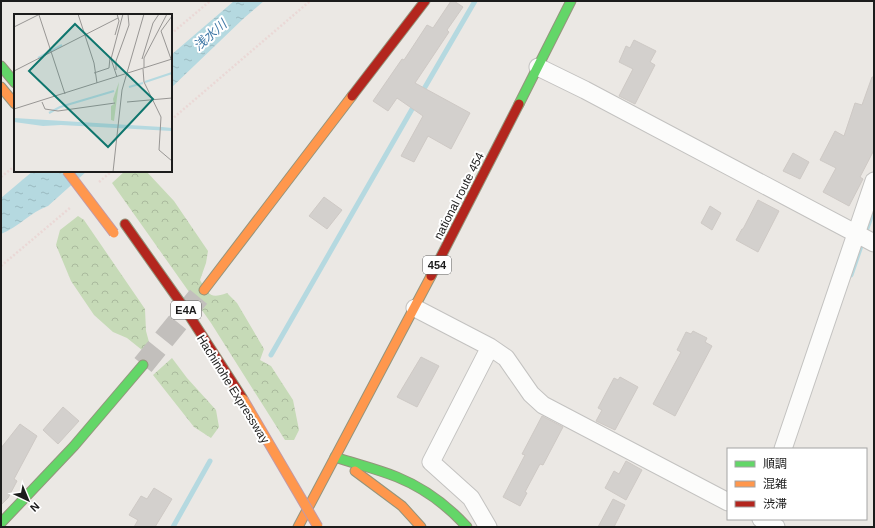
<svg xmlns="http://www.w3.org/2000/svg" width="875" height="528" viewBox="0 0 875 528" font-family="Arial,'Noto Sans JP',sans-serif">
  <defs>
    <pattern id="forest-crowns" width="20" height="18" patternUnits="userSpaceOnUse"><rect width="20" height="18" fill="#c6dab7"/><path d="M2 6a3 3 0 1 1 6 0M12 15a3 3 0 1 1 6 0" fill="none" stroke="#aaba9d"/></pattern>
    <pattern id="water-ripples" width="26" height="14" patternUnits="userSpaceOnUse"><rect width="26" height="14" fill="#b5d9e0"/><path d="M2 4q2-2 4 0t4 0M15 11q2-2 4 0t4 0" fill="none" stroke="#9bbac0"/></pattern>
  </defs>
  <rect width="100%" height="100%" fill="#ebe8e4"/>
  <path fill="url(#forest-crowns)" d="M125 171H146L174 201 208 251 206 263 200 280C209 295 210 299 227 293L237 303 264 349 260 360 271 366 293 400 299 430 294 440H285L211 323 112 183Z
    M78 216 84 220 145 309 146 331 149 342 142 350 127 338 113 332 94 315 71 281 56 245 60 230Z
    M172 358 187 378 216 410 219 427 211 438 194 427 153 375Z"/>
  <path fill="url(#water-ripples)" d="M234 1H264L243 19 171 88V55Z
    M33 171H87L48 206C30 212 19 227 1 234V198Z"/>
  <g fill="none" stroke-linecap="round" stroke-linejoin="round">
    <path stroke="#b5d9e0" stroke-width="5" d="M421 94 475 1
      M851 275 874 208
      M271 355 415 104
      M173 527 210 461"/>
  </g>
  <path fill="#d3d0cd" stroke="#cec9c5" d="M451 1H454L463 7 447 30 449 32 415 83 470 113 451 149 428 136 414 162 401 156 423 116 397 98 388 111 373 101 402 59 404 60 427 25 433 28Z
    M634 40 656 51 650 62 655 65 635 104 619 96 633 69 619 62 626 46 630 48Z
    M872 77H874V150L860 177 863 179 849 206 823 192 836 168 820 160 835 131 844 136 855 103 862 105Z
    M793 153 809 162 800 179 783 171Z
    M324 197 342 210 327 229 309 216Z
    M758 200 779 211 758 252 736 240 742 229H743Z
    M710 206 721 213 712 230 701 223Z
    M693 331 707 338 705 342 712 346 675 416 653 404 681 352 677 350 686 332 691 334Z
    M421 357 439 366 417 407 397 397Z
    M620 377 638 387 615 430 596 421 602 410 598 408 614 378 618 380Z
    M63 407 79 421 58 444 43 430Z
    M542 416 563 427 543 465 540 464 525 492 527 493 520 506 503 497 525 455 522 454Z
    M20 424 37 436 14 479 17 481 8 498 1 505V448Z
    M626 461 642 470 626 500 605 488 614 471 619 474Z
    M154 488 172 499 155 527H134L138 520 129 515 141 496 147 499Z
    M613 499 625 505 614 527H598Z"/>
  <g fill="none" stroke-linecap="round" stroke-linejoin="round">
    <path stroke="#c2bfbc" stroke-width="22" stroke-dasharray="22 11" stroke-linecap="butt" d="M143 365 204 290"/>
    <defs>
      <path id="street" d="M538 67 585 90 874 243
        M415 308 490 347 506 358 531 394 543 405 728 502
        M783 449 874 181
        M761 519 776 527
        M488 527 471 498 431 462 490 347"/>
      <path id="fast" d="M1 66 15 83
        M519 104 571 1
        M335 457C356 464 377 469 397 477 424 488 448 506 467 527
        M1 523 74 446 143 365"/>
      <path id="slow" d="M1 87 15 104
        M204 290 352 96
        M355 471 402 506 421 527
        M298 527 431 276"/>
      <path id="jam" d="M352 96 425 1
        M125 224 185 309 243 399
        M431 276 519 104"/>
    </defs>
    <use href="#street" stroke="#c3c2c0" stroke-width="19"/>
    <use href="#fast" stroke="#94947c" stroke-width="11"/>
    <use href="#slow" stroke="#94947c" stroke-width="11"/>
    <use href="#jam" stroke="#94947c" stroke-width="11"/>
    <path stroke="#ead8d6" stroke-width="2.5" stroke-dasharray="2 2" stroke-linecap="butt" d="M171 34 210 1
      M171 120 310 1
      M1 177 15 166
      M99 182 112 171
      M1 266 71 207"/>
    <use href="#street" stroke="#fcfcfb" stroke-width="17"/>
    <use href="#fast" stroke="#63d668" stroke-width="9"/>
    <use href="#slow" stroke="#ff974d" stroke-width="9"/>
    <use href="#jam" stroke="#b3261e" stroke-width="9"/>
    <defs>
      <path id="slow-bridge" d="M67 171 114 233
        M243 399 318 527"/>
    </defs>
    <use href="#slow-bridge" stroke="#c19aa7" stroke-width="11" stroke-linecap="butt"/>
    <use href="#slow-bridge" stroke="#ff974d" stroke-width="9"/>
  </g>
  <g text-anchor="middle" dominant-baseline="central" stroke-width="4" stroke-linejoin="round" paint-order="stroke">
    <g fill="#fff" stroke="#606060" stroke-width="1">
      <rect x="423" y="256" width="28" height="18" rx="3"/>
      <rect x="171" y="301" width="30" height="18" rx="3"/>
    </g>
    <g font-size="11" font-weight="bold" fill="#1c1c1c">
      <text x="437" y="265">454</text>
      <text x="186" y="310">E4A</text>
    </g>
    <g font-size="12" fill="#1c1c1c" stroke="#fff">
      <text transform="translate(459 196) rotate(-63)">national route 454</text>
      <text transform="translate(233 389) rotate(58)">Hachinohe Expressway</text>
    </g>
    <g font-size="13" font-style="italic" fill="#427aa7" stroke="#fff">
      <text transform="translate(210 35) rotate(-41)">浅水川</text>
    </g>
  </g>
  <g transform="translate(14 14)">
    <rect width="158" height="158" fill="#ebe8e4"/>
    <path d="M105 68 100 107 97 106V92L100 90 99 85Z" fill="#c6dab7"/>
    <path d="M0 104 148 113 158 114V117L47 111 29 112 0 108Z" fill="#b5d9e0"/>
    <path fill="none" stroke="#b5d9e0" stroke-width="2" d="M24 44 48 31M131 68 158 59M115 73 129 69M35 99 46 93 100 77"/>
    <path fill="none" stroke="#989694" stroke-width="1" d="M64 0 80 49 83 69M25 1 51 80M0 13 26 0M101 21 105 7 103 0M128 45 139 9 145 0M157 45 147 17 158 2M130 54V44L153 0M129 55 130 68 147 103 145 136 158 147M102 56V47L115 11 114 0M0 57 104 4M80 59 95 54 96 43M103 63 97 45 109 0M28 88 31 95 44 97 101 89M113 88 158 84M0 95 158 45M99 158 108 76 130 0"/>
    <path fill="#0f766e" fill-opacity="0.15" stroke="#0f766e" stroke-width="2" d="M61 10 139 85 94 133 15 57Z"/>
    <rect width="158" height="158" fill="none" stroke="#1c1c1c" stroke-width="2"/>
  </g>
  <rect width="875" height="528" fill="none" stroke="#1c1c1c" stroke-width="4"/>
  <rect x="727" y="448" width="140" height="72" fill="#ffffff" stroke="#a4a4a4"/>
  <rect x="735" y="461" width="20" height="6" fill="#63d668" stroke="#a4a4a4"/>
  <text x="763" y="468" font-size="12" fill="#1c1c1c">順調</text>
  <rect x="735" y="481" width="20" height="6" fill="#ff974d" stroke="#a4a4a4"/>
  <text x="763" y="488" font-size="12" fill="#1c1c1c">混雑</text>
  <rect x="735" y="501" width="20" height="6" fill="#b3261e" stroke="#a4a4a4"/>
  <text x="763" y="508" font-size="12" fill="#1c1c1c">渋滞</text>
  <g transform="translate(28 500) rotate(136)" stroke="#ffffff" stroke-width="3" paint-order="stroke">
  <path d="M0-3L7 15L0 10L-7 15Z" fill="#1c1c1c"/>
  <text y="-6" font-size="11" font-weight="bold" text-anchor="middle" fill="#1c1c1c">N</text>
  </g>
</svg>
